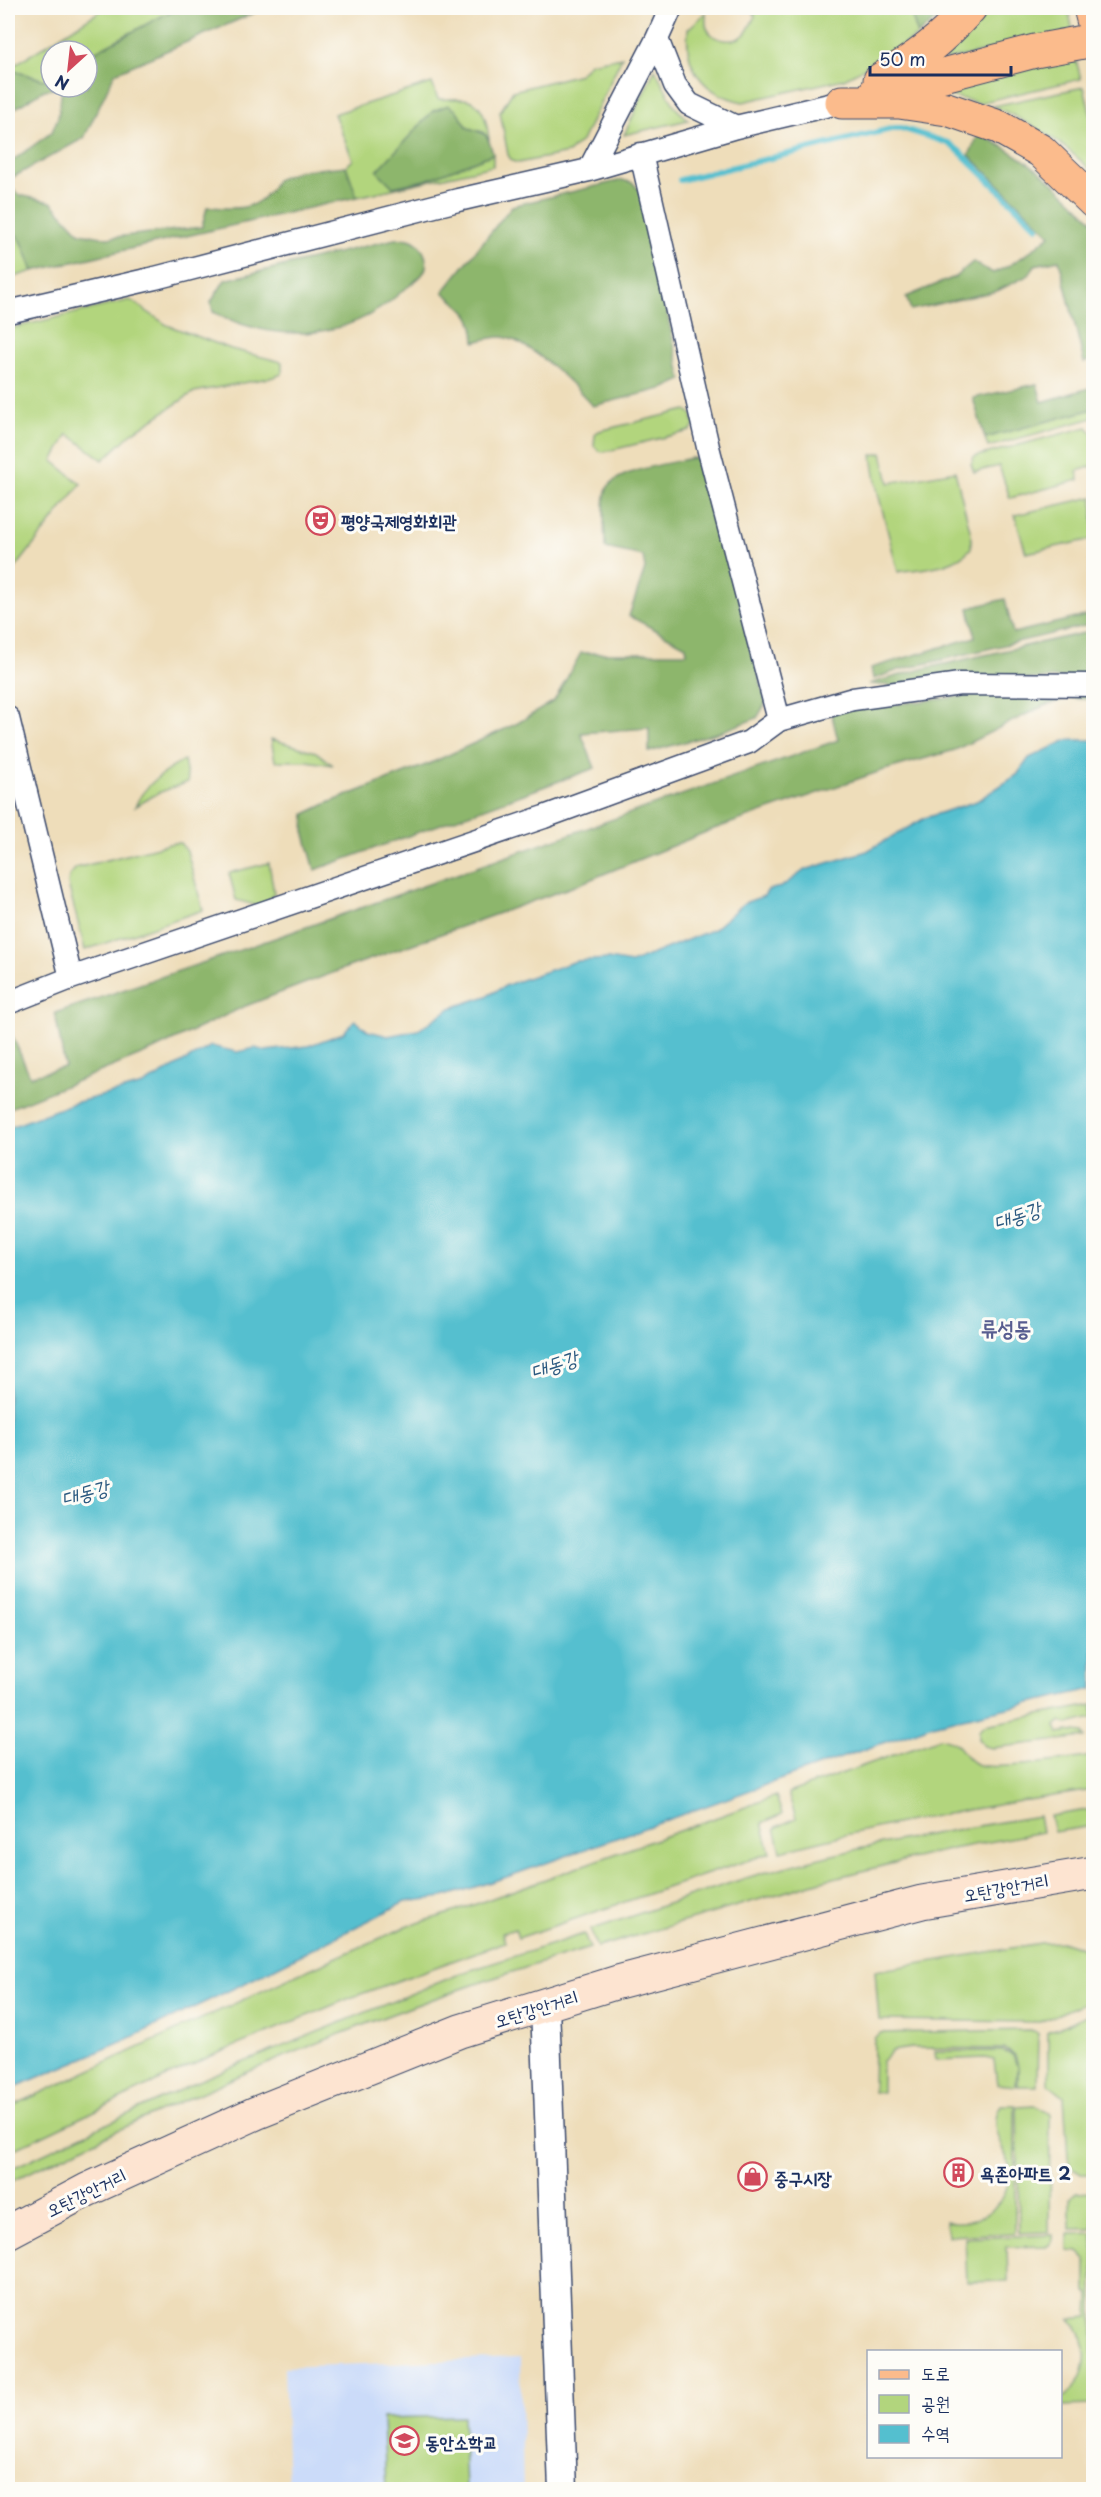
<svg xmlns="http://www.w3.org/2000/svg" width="1101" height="2497" viewBox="0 0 1101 2497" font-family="'Playpen Sans','Poor Story',sans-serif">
  <rect width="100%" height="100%" fill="#fdfcf7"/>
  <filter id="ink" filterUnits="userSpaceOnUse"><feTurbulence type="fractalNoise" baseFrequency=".0167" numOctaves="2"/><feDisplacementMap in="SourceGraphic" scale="12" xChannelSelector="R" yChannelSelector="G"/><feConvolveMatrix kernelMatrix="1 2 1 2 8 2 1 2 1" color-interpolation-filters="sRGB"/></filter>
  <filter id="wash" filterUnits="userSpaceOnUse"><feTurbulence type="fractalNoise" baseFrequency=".008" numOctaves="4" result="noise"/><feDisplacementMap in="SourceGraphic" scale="24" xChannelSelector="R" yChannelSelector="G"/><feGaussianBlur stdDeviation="1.35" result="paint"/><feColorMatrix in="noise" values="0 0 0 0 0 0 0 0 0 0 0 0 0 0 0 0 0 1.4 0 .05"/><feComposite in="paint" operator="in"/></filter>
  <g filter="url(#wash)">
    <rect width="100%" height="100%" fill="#eeddba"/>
    <path fill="#cbdbf9" d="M520 2358 523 2489H288L284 2367Z"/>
    <path fill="#b2d57d" stroke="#66826e" stroke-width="1.5" d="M105 8H177L87 56V51H51V77L45 80 8 69Z
      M752 8H909L918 35 883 58 844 79 743 102C704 94 684 69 688 29L706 13C706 18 705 24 707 28 713 42 735 44 745 34 749 29 752 22 755 16Z
      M990 8H1068L1073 32 946 60 945 56Z
      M1074 52 1081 79 979 103 951 96 950 90Z
      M622 57 583 139 568 153 518 163 512 161 508 155 500 112 513 91 580 74 590 63Z
      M655 69 675 107 688 120 624 135Z
      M432 83 438 99C447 100 454 98 462 99 484 99 487 123 489 139L483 132 468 128 457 111 448 105 433 111 378 171 393 187 426 180 493 154V166L357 197 346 166 353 160 334 114Z
      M1084 87 1093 125V172C1060 140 1035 125 993 106Z
      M8 225 22 242 33 271 8 279Z
      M130 300 167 325 231 349 282 362V374L274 377 194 392 132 433 103 460 68 434 53 461 81 484 14 570 8 571V329Z
      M1093 409V418L988 447 985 438Z
      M686 410 692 414 694 426 690 431 604 452 599 451 594 446 595 434 599 431Z
      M1087 427 1093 434V466L1077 471 1079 480 1010 498 999 466 974 472 971 464 974 457Z
      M882 453 889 483 955 471 971 534V548C954 568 923 568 898 572L877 489 872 455Z
      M1093 497V539L1026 553 1015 515Z
      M271 739 316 752 333 765 307 761H275Z
      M184 760 188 782 158 793 135 807C143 785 166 771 184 760Z
      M173 843H180L187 851 203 910 85 950 68 884 69 876 76 868Z
      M269 863 274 893 269 900 258 906 236 900 229 873Z
      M1093 1705V1718L1068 1724 1060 1722 1056 1726 1059 1733H1065L1067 1731 1083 1733 1085 1737 992 1748 984 1746 979 1739V1730L984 1725Z
      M940 1738C967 1743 959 1756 976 1764 993 1772 1072 1759 1093 1756V1790C989 1805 884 1823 781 1851L775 1828 796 1818 788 1793Z
      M776 1796 782 1814 762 1823 770 1853 518 1938 515 1929 502 1933 505 1942 350 1998 209 2057 8 2152V2108L301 1973 408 1926 451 1913Z
      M1093 1809V1826L1054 1832 1050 1816Z
      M1039 1816 1042 1832 952 1849 825 1880 598 1947 590 1930C646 1912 700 1892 756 1875 849 1848 943 1831 1039 1816Z
      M584 1934 590 1948C389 2006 195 2091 8 2183V2170L210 2076 462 1973Z
      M1064 1942C1101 1951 1094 1967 1093 1999L1040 2022 879 2020 875 1971 1041 1943Z
      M1093 2012V2174H1081L1070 2167 1068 2158 1064 2097 1048 2084V2031L1059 2028Z
      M1030 2030 1038 2034 1037 2086H1018V2066L1015 2055 1005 2049 911 2048 892 2051 882 2061V2092H873L874 2038 880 2033Z
      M935 2051H1003L1013 2055 1017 2066 1016 2086 997 2084 994 2060 985 2058 936 2060Z
      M1001 2105H1015V2233L948 2236 946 2221C976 2227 1007 2208 1009 2176 1011 2150 985 2130 1001 2105Z
      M1035 2105 1050 2114 1049 2232 1019 2233 1017 2106Z
      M1093 2192V2229H1070V2199L1076 2193Z
      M1093 2233V2405L1061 2406V2399C1089 2382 1094 2342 1070 2319L1089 2317 1090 2294 1086 2293V2259L1079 2252 1068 2251V2234Z
      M1053 2235V2240L1048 2246 1007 2247 1008 2281 967 2282 965 2238Z
      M463 2416 466 2489H386L383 2418Z"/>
    <path fill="#8db66c" stroke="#547265" stroke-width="1.5" d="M177 8H259L254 13 115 73 84 138 8 180V164L52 132 58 117 62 88 44 90 16 108 8 95V69L44 80 51 77V87H87V56Z
      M909 8H948L918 35Z
      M448 105 457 111 468 128C487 133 488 135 493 154L426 180 393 187 377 171 433 111Z
      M979 134C1029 158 1055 183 1093 221V360L1084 362 1059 260 1035 265 1029 275 997 291 911 310 906 297 955 277 973 262 993 273C1016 264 1032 250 1050 235L969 155Z
      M346 166 357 197 33 271 22 242 8 225V185L19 195 51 202 80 233 107 238 202 227 207 207C239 209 260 212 276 180L298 171Z
      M622 180 633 183 640 191 682 380 665 388 593 406C575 386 530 341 503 337 494 336 483 340 475 342 474 313 464 310 443 292L512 206Z
      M395 239C399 239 405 238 409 239 421 242 431 260 424 272 419 280 407 287 400 293 347 341 275 344 213 312L211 302 225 280Z
      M1037 384 1042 402 1093 387V409L985 438 973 398Z
      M692 458 703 460 766 703 757 718 720 732 649 752V728L581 733 595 768 315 870 304 831 305 814 328 803 431 763 518 723 554 701 581 653H687L686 646 629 616 645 569 643 556 605 548C605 533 602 503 606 491 612 470 673 463 692 458Z
      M1005 599 1013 633 1093 614V624L899 670 873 679 871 668 975 637 969 608Z
      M1093 631V676L894 686 869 684 922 669Z
      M1007 691H1093V700L1068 698 1039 708 955 750 881 771 711 830 572 887 340 970 243 1007 151 1051 8 1109V1026L30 1076 65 1067 55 1013 278 937 838 740 831 712Z"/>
    <path fill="#54bfcf" stroke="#387796" stroke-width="1.5" d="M1067 740H1094L1093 1689 936 1724 507 1877 443 1897 405 1902 245 1983 126 2040 8 2090V1128L74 1103 143 1085 211 1046 237 1052 255 1048 265 1051 308 1046 343 1033 355 1020 368 1031 388 1036 418 1030 451 1008 487 996 507 985 576 961 608 959 631 963 714 929 744 903 764 896 768 890 781 887 805 870 867 851 925 818 977 801 1017 775 1029 758Z"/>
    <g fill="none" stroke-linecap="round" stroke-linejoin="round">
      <path stroke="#54bfcf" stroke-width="6" d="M680 180 895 128H901L948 143 959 151 1037 227"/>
    </g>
  </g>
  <g filter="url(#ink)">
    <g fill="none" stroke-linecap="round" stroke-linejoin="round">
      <defs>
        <path id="minor" d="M671 8 657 39 675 85 689 104 736 127
          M589 170 657 39
          M8 312 155 278 458 200 589 170 736 127 842 102
          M8 718 71 978 544 817 749 742 779 720 708 447 641 154
          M779 720 853 699 960 684 1094 685
          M8 1003 71 978"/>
        <path id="tertiary" d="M545 2006 563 2490"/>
        <path id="secondary" d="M8 2232 87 2190 256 2113 460 2031 618 1982 922 1902 1094 1873"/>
        <path id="primary" d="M1090 8 1094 23
          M880 80C919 57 940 41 970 8
          M875 93 1035 51 1094 40
          M842 102H899L947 109 999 127 1041 151 1094 202"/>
      </defs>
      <use href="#minor" stroke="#3b496c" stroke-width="25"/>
      <use href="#tertiary" stroke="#3b496c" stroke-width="31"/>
      <use href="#secondary" stroke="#3b496c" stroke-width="35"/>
      <use href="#primary" stroke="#3b496c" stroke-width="35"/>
      <use href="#minor" stroke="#fff" stroke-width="22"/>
      <use href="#tertiary" stroke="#fff" stroke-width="28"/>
      <use href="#secondary" stroke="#fde4d1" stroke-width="33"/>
      <use href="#primary" stroke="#fbbb8c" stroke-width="33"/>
    </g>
  </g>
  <defs>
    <symbol id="theatre-ring" viewBox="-11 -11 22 22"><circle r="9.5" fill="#fdfcf7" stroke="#d1495b" stroke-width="1.5"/><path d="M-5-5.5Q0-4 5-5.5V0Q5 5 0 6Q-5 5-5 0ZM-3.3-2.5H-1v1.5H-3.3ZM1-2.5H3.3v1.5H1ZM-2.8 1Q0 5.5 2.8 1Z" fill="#d1495b"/></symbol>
    <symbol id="building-ring" viewBox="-11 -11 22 22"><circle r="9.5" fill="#fdfcf7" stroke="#d1495b" stroke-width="1.5"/><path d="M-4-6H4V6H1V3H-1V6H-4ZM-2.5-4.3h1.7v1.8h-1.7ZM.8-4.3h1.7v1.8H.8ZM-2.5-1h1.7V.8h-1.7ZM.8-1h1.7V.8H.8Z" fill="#d1495b"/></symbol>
    <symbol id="shop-ring" viewBox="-11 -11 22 22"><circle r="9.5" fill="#fdfcf7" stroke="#d1495b" stroke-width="1.5"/><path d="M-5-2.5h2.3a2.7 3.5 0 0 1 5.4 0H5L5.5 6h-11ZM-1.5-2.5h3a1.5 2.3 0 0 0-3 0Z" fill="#d1495b"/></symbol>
    <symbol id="school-ring" viewBox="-11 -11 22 22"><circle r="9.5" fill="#fdfcf7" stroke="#d1495b" stroke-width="1.5"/><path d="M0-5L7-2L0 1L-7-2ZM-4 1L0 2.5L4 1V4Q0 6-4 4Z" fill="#d1495b"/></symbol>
  </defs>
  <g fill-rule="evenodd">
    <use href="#theatre-ring" x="304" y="504" width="33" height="33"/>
    <use href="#building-ring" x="942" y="2156" width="33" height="33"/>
    <use href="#shop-ring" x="736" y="2160" width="33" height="33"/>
    <use href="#school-ring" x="388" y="2424" width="33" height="33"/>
  </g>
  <g text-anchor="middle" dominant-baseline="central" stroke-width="6" stroke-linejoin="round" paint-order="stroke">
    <g font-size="18" font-weight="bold" fill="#1b2f5e" stroke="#fdfcf7" text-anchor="start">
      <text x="341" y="520">평양국제영화회관</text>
      <text x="980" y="2172">욕존아파트 2</text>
      <text x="774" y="2177">중구시장</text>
      <text x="425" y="2441">동안소학교</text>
    </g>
    <g font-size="18" fill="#1b2f5e" stroke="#fdfcf7">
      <text transform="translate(1006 1887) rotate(-10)">오탄강안거리</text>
      <text transform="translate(536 2008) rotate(-17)">오탄강안거리</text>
      <text transform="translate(86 2192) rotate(-26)">오탄강안거리</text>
    </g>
    <g font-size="20" font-style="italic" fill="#2c5a80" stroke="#fdfcf7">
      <text transform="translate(1017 1215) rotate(-18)">대동강</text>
      <text transform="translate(554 1364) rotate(-18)">대동강</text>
      <text transform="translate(85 1492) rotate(-15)">대동강</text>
    </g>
    <g font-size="21" font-weight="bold" fill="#585d90" stroke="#fdfcf7">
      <text x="1006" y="1327">류성동</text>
    </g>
  </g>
  <rect width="1101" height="2497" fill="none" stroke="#fdfcf7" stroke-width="30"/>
  <rect x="867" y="2350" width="195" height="108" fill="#fdfcf7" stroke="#a3aaba" stroke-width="1.5"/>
  <rect x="879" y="2370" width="30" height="9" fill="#fbbb8c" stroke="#a3aaba" stroke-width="1.5"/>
  <text x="921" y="2380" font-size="18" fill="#1b2f5e">도로</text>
  <rect x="879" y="2395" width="30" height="18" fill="#b2d57d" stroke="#a3aaba" stroke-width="1.5"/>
  <text x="921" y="2410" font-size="18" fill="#1b2f5e">공원</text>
  <rect x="879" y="2425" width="30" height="18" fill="#54bfcf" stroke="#a3aaba" stroke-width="1.5"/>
  <text x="921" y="2440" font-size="18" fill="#1b2f5e">수역</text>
  <g transform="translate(69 69) rotate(207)"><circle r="28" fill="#fdfcf7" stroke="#a3aaba" stroke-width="1.5"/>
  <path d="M0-4.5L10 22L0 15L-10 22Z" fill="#d1495b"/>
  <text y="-9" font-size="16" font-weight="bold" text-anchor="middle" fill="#1b2f5e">N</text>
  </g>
  <path d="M870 66v9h141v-9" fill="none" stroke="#1b2f5e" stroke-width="3"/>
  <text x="879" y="66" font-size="18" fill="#1b2f5e" stroke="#fdfcf7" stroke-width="4.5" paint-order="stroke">50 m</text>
</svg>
